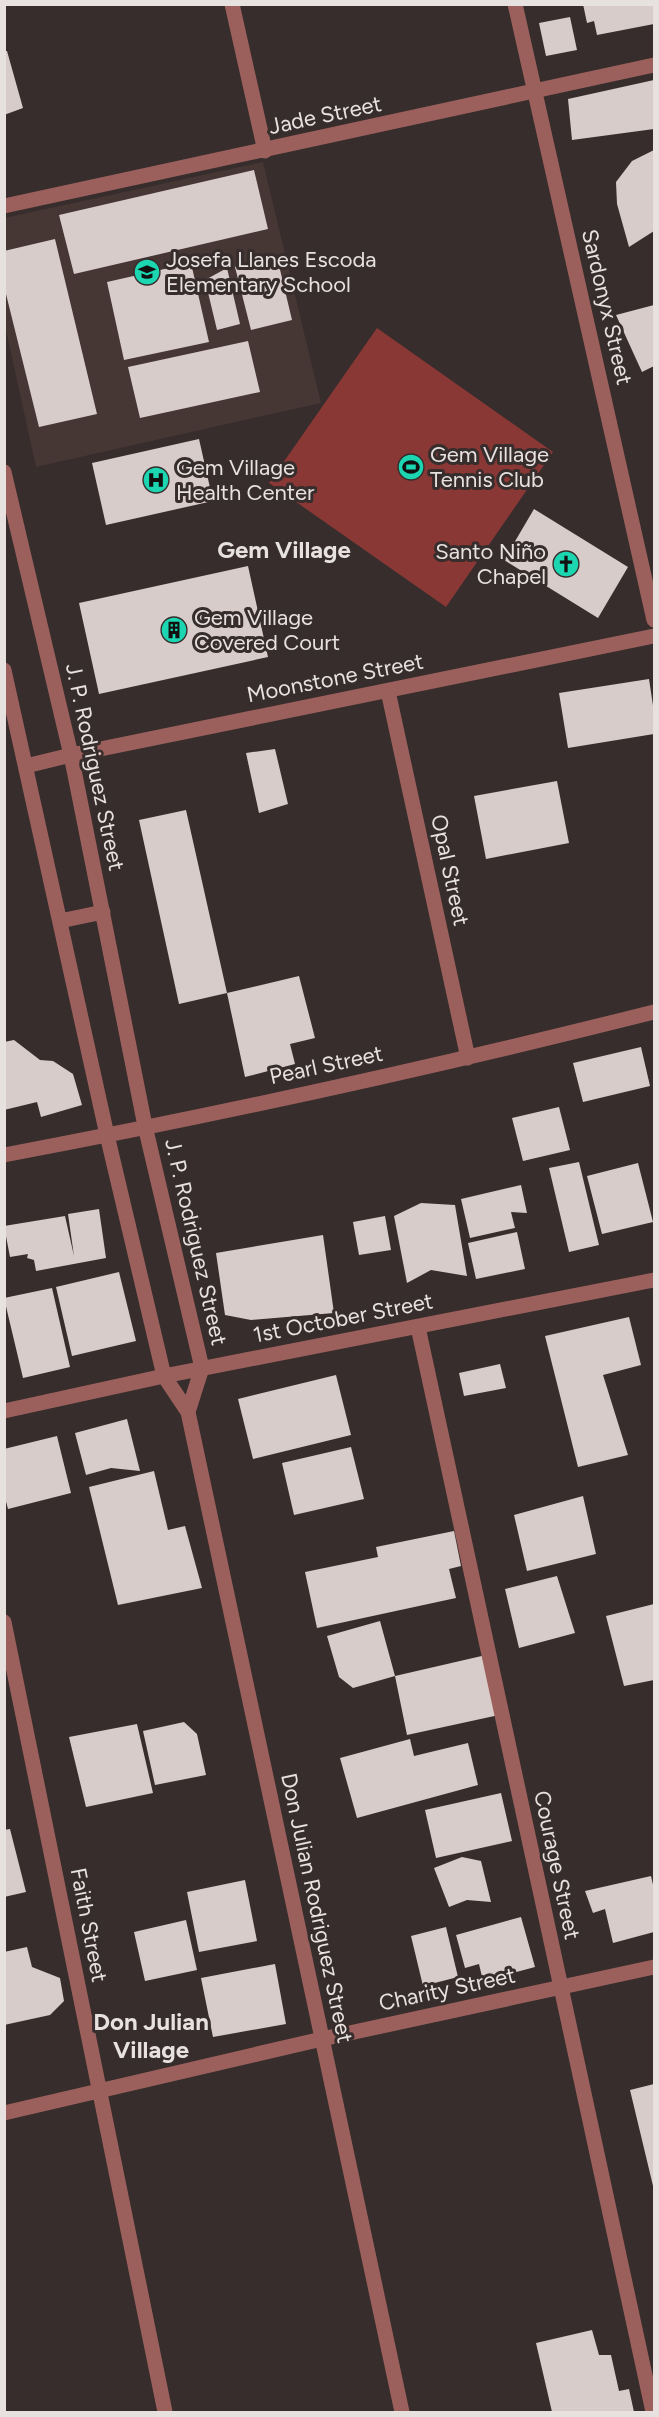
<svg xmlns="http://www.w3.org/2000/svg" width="659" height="2417" viewBox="0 0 659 2417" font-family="Figtree,sans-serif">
  <rect width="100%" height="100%" fill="#362d2c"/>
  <path fill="#463634" d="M263 162 321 403 36 467 5 326 4 218Z"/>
  <path fill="#893835" d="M377 328 553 452 446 607 269 483Z"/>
  <path fill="#d8ccca" d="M583 4H654V24L597 35 594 21 587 23Z
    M570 17 577 50 546 56 539 23Z
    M4 51H7L23 108 4 115Z
    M654 80V129L572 140 568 99Z
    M654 150V231L629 247 617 204 616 182 632 161Z
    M254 170 268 229 74 274 59 215Z
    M55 239 97 414 39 427 4 286V251Z
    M277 257 292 320 251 330 235 267Z
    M191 263 209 342 124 360 107 282Z
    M227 268 240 324 217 330 205 280Z
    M654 305V366L642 372 616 315Z
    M248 341 260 392 140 418 128 367Z
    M199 439 213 501 106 525 92 463Z
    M534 509 628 567 598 618 504 560Z
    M248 566 268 657 99 694 79 603Z
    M649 679 654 712V734L568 748 559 693Z
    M275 749 288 804 259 813 246 753Z
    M557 781 569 843 486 859 474 796Z
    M186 810 227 993 179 1004 139 820Z
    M299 976 315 1038 290 1044 295 1064 245 1077 227 993Z
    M14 1040 40 1060 53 1061 73 1074 82 1105 41 1117 37 1102 4 1110V1042Z
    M641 1047 650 1086 583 1102 573 1063Z
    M559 1107 570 1150 523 1161 512 1118Z
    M579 1162 599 1245 569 1252 549 1168Z
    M638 1163 653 1222 602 1234 587 1176Z
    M521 1185 527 1213 511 1212 515 1228 470 1238 461 1199Z
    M421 1203 455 1205 467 1276 431 1270 407 1283 394 1216Z
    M99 1209 106 1258 36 1271 34 1260 27 1258 28 1254 10 1257 4 1226 65 1216 74 1256 68 1214Z
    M385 1216 391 1250 359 1255 353 1222Z
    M517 1232 525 1269 476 1279 468 1243Z
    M323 1235 334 1313 251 1320 225 1315 216 1253Z
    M119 1272 136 1341 72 1356 56 1287Z
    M52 1288 70 1367 23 1378 4 1298Z
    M629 1317 641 1365 603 1375 628 1455 578 1467 545 1336Z
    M500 1364 506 1388 464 1396 459 1373Z
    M336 1375 351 1435 253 1459 238 1399Z
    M127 1419 140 1471 111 1468 86 1475 75 1433Z
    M57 1436 71 1493 8 1509 4 1494V1449Z
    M351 1447 364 1499 294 1515 282 1463Z
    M154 1471 168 1530 185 1526 202 1588 118 1605 89 1487Z
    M583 1496 596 1554 527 1571 514 1515Z
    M454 1531 461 1566 449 1569 456 1598 317 1628 305 1572 378 1557 376 1547Z
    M557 1576 575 1633 519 1648 505 1589Z
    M654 1604V1680L624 1686 606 1616Z
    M380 1621 395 1676 353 1688 339 1677 327 1636Z
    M486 1655 499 1715 407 1735 395 1676Z
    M184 1722 197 1734 206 1775 155 1785 143 1731Z
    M137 1724 153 1793 86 1807 69 1737Z
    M410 1739 414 1756 468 1743 478 1785 357 1818 340 1758Z
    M501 1793 512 1841 436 1858 425 1810Z
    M10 1829 26 1892 4 1897V1830Z
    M462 1857 481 1861 491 1902 467 1900 449 1907 434 1868Z
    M651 1876 654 1889V1932L613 1943 605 1909 593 1913 585 1891Z
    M245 1880 257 1941 199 1952 187 1892Z
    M521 1917 535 1967 483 1981 479 1964 465 1968 456 1935Z
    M186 1920 197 1970 145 1981 134 1932Z
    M446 1927 458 1977 423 1986 411 1936Z
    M27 1947 32 1967 60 1978 64 2001 50 2015 4 2025V1952Z
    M275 1964 286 2024 213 2037 201 1978Z
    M654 2084V2190L630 2090Z
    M592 2330 599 2355H611L619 2391 629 2389 634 2412H552L536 2343Z"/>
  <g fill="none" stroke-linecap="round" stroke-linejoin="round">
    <path stroke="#9c605c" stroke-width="15" d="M232 4 265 151
      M515 4 654 620
      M4 206 654 65
      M4 472 71 755 145 1126 202 1368 188 1412
      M4 670 107 1135 164 1376 188 1412 402 2412
      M388 691 468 1058
      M26 766 71 755 654 636
      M60 921 103 912
      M4 1155C222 1114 439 1066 654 1012
      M418 1327 653 2412
      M4 1411 164 1376 654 1280
      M4 1622 165 2412
      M4 2113 322 2039 654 1967"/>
  </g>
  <defs>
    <symbol id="school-disc" viewBox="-11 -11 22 22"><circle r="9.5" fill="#1cd5b1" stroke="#362d2c"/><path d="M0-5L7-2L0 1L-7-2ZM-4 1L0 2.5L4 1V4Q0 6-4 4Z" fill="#111"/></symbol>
    <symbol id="stadium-disc" viewBox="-11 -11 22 22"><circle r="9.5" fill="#1cd5b1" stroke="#362d2c"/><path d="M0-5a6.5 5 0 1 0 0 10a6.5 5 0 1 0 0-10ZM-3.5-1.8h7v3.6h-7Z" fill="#111"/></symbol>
    <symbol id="hospital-disc" viewBox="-11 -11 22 22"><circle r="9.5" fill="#1cd5b1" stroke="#362d2c"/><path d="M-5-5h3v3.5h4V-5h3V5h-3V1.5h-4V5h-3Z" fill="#111"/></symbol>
    <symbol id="church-disc" viewBox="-11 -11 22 22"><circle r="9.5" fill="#1cd5b1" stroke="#362d2c"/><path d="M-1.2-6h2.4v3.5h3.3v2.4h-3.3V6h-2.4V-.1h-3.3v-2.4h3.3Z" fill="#111"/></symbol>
    <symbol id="building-disc" viewBox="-11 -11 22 22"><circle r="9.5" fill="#1cd5b1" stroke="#362d2c"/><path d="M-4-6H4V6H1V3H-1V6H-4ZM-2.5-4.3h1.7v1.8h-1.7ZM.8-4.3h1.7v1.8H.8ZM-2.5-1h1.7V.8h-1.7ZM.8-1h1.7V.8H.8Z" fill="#111"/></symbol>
  </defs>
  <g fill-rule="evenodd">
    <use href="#school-disc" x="132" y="257" width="30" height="30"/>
    <use href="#stadium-disc" x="396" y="452" width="30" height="30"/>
    <use href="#hospital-disc" x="141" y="465" width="30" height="30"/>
    <use href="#church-disc" x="551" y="549" width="30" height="30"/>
    <use href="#building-disc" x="159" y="615" width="30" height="30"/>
  </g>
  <g text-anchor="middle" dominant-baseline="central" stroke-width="6" stroke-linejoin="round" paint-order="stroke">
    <g font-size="22" fill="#e7e1e0" stroke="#362d2c">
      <text transform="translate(325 115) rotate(-12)">Jade Street</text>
      <text transform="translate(607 307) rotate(77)">Sardonyx Street</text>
      <text transform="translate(335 678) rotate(-11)">Moonstone Street</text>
      <text transform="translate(95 767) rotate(78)">J. P. Rodriguez Street</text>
      <text transform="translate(450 870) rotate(78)">Opal Street</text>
      <text transform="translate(326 1065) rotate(-12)">Pearl Street</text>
      <text transform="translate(196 1242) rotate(77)">J. P. Rodriguez Street</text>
      <text transform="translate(343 1318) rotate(-11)">1st October Street</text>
      <text transform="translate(557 1865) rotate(78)">Courage Street</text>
      <text transform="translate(317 1908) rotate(78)">Don Julian Rodriguez Street</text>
      <text transform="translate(89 1925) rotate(79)">Faith Street</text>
      <text transform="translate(447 1989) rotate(-12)">Charity Street</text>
    </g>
    <g font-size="22" fill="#e7e1e0" stroke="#362d2c" text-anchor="start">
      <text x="166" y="259">Josefa Llanes Escoda<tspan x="166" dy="25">Elementary School</tspan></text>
      <text x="430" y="454">Gem Village<tspan x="430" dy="25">Tennis Club</tspan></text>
      <text x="176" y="467">Gem Village<tspan x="176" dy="25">Health Center</tspan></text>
      <text x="546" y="551" text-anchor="end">Santo Niño<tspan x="546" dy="25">Chapel</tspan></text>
      <text x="194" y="617">Gem Village<tspan x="194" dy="25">Covered Court</tspan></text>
    </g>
    <g font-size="24" font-weight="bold" fill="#e7e1e0" stroke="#362d2c">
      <text x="284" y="549">Gem Village</text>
      <text x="151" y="2021">Don Julian<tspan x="151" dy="28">Village</tspan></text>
    </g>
  </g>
  <rect width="659" height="2417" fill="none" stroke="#e7e1e0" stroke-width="12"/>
</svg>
